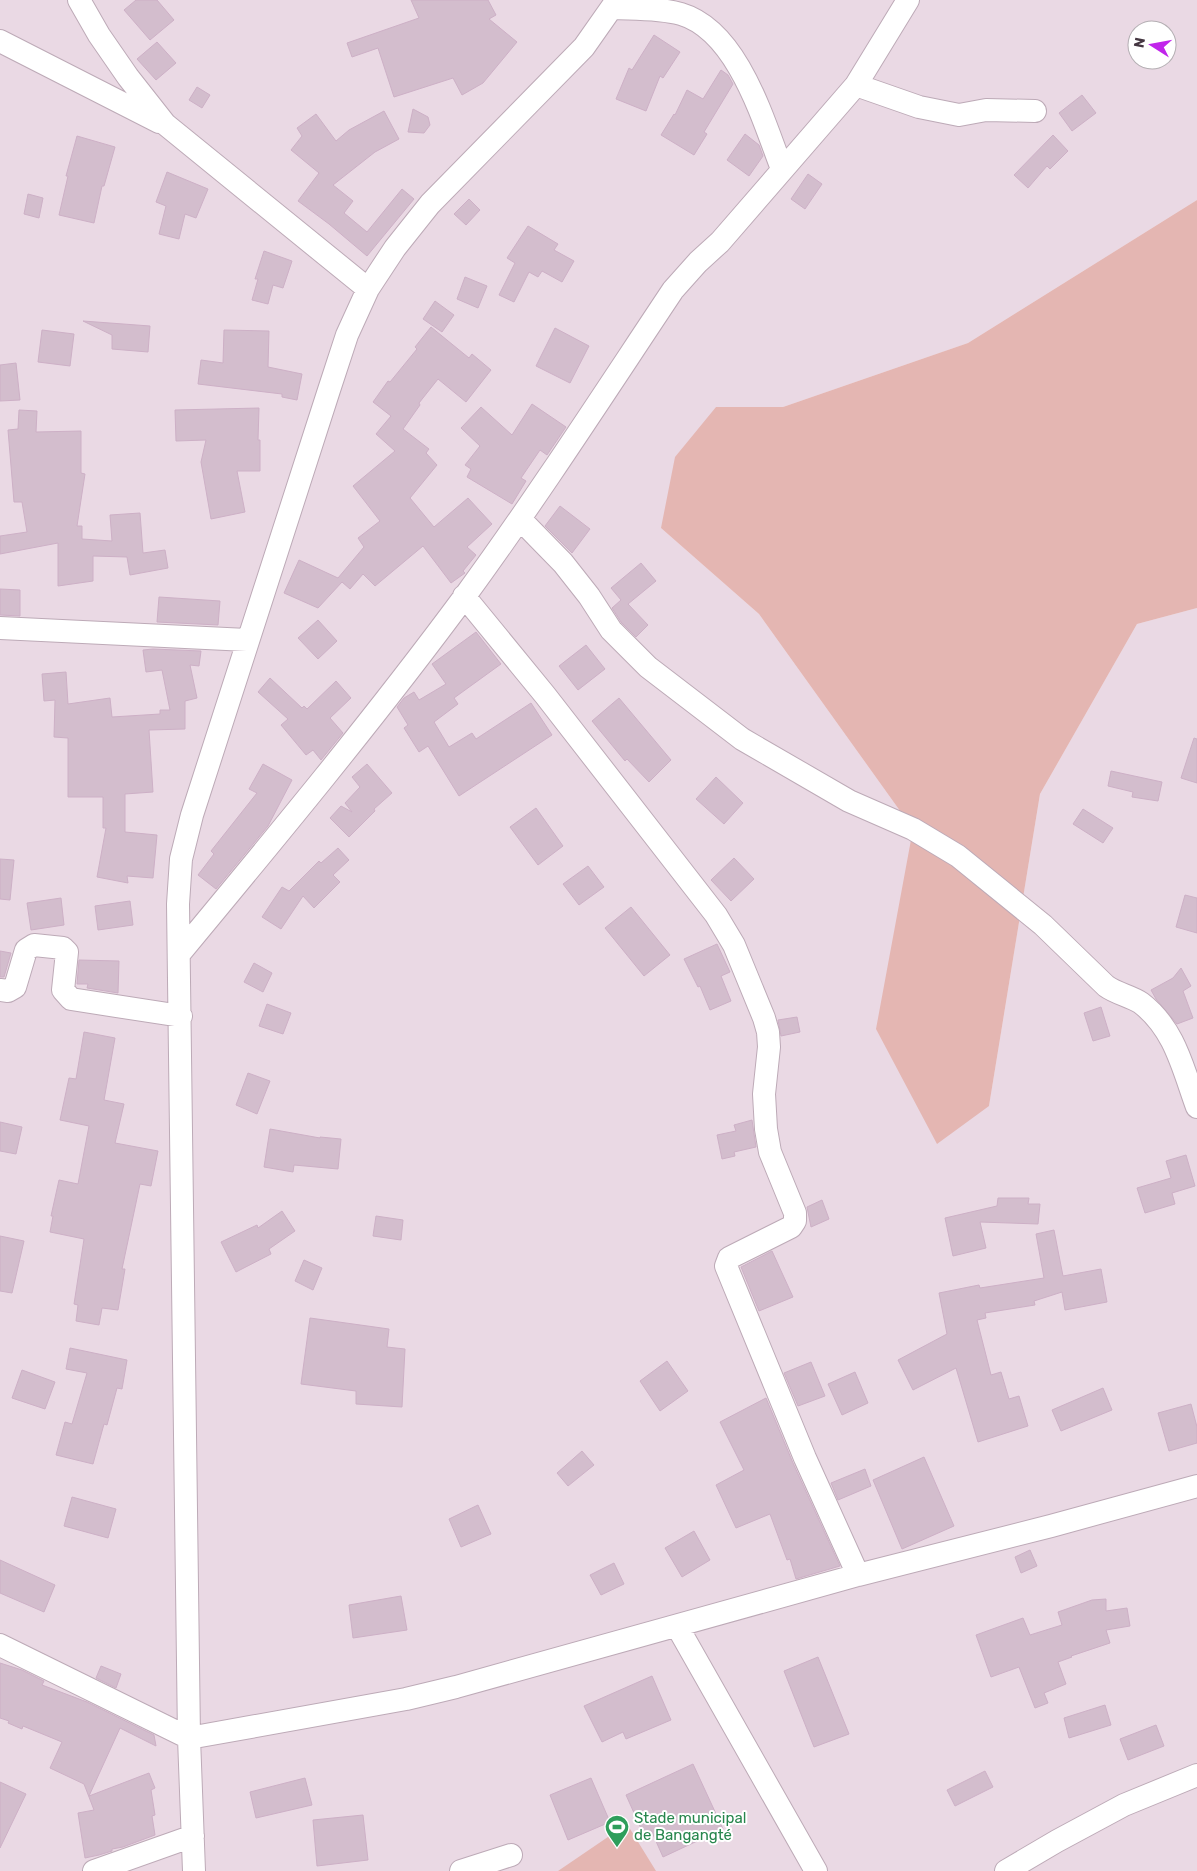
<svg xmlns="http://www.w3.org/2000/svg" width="1197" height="1871" viewBox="0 0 1197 1871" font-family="Rubik,sans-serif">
  <rect width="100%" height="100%" fill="#f2e7ee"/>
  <path fill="#ead9e4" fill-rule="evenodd" d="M0 0H1197V200L968 343 783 407H716L661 528 759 614 913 829 989 1106 1040 794 1137 624 1197 608V1871H0ZM1137 30H1167V60H1137Z"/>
  <path fill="#e4b6b2" d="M1197 200V608L1137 624 1040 794 989 1106 937 1144 876 1029 913 829 759 614 661 528 675 457 716 407H783L968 343Z
    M627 1824 656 1871H558Z"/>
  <path fill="#d3bdcd" stroke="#cdb0c6" d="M136 0H157L174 20 150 40 124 10Z
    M411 0H488L496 15 489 19 517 42 483 83 462 95 453 78 394 97 378 48 352 57 347 43 419 18Z
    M654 35 680 52 663 78 660 76 646 111 616 99 629 68 632 70Z
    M157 42 176 63 156 80 137 59Z
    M721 70 728 75 733 84 704 132 707 134 694 155 661 135 674 114 675 115 687 90 703 99Z
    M197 87 210 95 202 108 189 100Z
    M1082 95 1096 113 1072 131 1059 113Z
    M413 109 428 117 430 125 424 133 408 132Z
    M384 111 399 139 375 152 333 185 353 201 344 213 367 232 402 189 414 199 367 256 329 224 298 201 319 173 291 150 302 136 297 128 316 114 336 141 349 130Z
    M745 134 759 145 763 156 749 176 727 160Z
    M1053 135 1068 151 1050 169 1047 166 1028 188 1014 175Z
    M77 136 115 147 104 186H102L94 223 59 215 68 176H66Z
    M167 172 208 189 196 218 185 214 179 239 159 234 166 206 156 202Z
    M808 174 822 184 805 209 791 199Z
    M28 194 43 198 39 218 24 214Z
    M469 199 480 210 466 225 454 214Z
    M528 226 558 244 554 250 574 261 562 282 542 271 538 277 529 272 514 302 499 295 515 263 507 258Z
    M264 251 292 261 283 288 273 285 268 304 252 300 258 279H255Z
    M465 277 487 286 478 308 457 299Z
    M435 301 454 315 442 332 423 319Z
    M83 321 150 326 148 352 112 349V335Z
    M431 327 469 358 472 354 491 370 466 402 438 379 419 403 420 405 403 429 429 449 426 453 437 465 410 498 434 527 468 498 492 524 467 547 476 555 463 571 465 573 451 583 423 546 375 586 363 574 350 589 342 582 318 608 284 593 299 560 338 578 364 547 358 538 380 521 353 486 395 451 376 434 391 416 373 402 388 381 390 382 417 349 415 347Z
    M555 328 589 346 570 383 536 366Z
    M42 330 74 334 70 366 38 362Z
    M224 330 269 331 268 367 302 374 297 400 282 397V394L198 384 201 360 223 363Z
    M16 363 20 400 0 401V365Z
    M532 404 566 427 547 455 540 450 521 478 526 481 512 504 467 477 471 469 465 465 480 446 461 428 481 407 512 435Z
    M259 408 258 440H260V471H237L245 512 211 519 201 462 206 440 176 441 175 410Z
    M19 410 37 411 36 432 81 431V473L85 474 77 526H82V539L112 541 110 515 140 513 143 553 165 550 168 568 130 575 127 557 93 556V581L58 586V543L0 554V536L27 532 22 502H14L8 430 18 429Z
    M560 506 590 529 572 553 545 526Z
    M641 563 656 581 628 604 648 625 636 637 621 622 612 608 621 600 611 588Z
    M0 589 20 590V616L0 615Z
    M159 597 220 601 218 625 157 622Z
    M318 620 337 641 318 659 298 638Z
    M476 632 501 664 454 698 458 704 434 722 449 747 472 733 476 739 531 703 552 735 459 796 428 746 419 752 404 728 408 725 397 707 404 698 414 692 419 700 446 684 432 664Z
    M586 645 605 669 578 690 559 666Z
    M153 649 201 651 199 666 190 665 197 698 185 701V729L149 730 153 792 125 794V832L157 835 153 878 127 876 128 883 97 877 106 828H103V797H68V738L54 737 55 700 44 701 42 674 66 672 68 704 110 698 112 717 160 714V710H170L162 670 146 672 143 650Z
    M270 678 302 708 304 706 307 709 336 681 351 698 330 718 343 733 321 760 313 750 306 755 281 725 288 719 258 692Z
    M619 698 671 760 649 782 627 759 625 761 592 721Z
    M1194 738 1197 739V783L1181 778Z
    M263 764 292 780 268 826 216 889 198 875 214 854 211 851 257 793 249 789Z
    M367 764 392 793 374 809 375 811 349 837 330 818 341 806 352 812 345 803 360 787 352 777Z
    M1111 771 1162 782 1158 801 1132 797 1133 792 1108 786Z
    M716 777 743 803 724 824 696 799Z
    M536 808 563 846 538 865 510 827Z
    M1083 809 1113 828 1103 843 1073 824Z
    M338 848 349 860 333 875 340 882 314 908 303 896 281 929 262 917 282 887 289 891 319 861 321 863Z
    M734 858 754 879 731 901 711 880Z
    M0 859 14 860 10 900 0 899Z
    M588 866 604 887 579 905 563 884Z
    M1185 895 1197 898V933L1176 927Z
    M61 898 64 925 31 930 27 903Z
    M130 901 133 925 98 930 95 906Z
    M631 907 670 955 644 976 605 928Z
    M717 944 730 972 721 976 731 1001 710 1010 700 986 698 987 684 959Z
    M0 951 11 953 4 977H0Z
    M79 960 119 961 118 993 87 988 88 984H77Z
    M254 963 272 973 263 992 244 982Z
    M1181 968 1191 986 1183 991 1193 1018 1177 1024 1156 999 1151 990 1173 978Z
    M267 1004 291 1013 283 1034 259 1026Z
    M1101 1007 1110 1036 1093 1041 1084 1013Z
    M797 1017 800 1032 781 1036 778 1020Z
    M84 1032 115 1038 104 1100 124 1104 115 1143 158 1151 151 1186 140 1184 122 1269H125L118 1310 102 1308 99 1325 76 1321 78 1305 74 1304 84 1239 50 1232 53 1216H51L59 1180 78 1184 89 1126 60 1120 69 1078 76 1079Z
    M248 1073 270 1081 257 1114 236 1105Z
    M752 1120 756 1147 734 1152 735 1156 722 1159 717 1135 736 1131 734 1125Z
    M0 1122 22 1127 16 1154 0 1151Z
    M270 1129 320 1138V1137L341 1139 338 1169 294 1165 293 1172 264 1167Z
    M1186 1155 1195 1186 1172 1193 1175 1204 1145 1213 1137 1188 1171 1178 1166 1161Z
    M998 1198H1029L1028 1204H1040L1038 1224 980 1222 986 1248 953 1256 945 1218 997 1206Z
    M822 1200 829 1219 811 1227 807 1207Z
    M282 1211 295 1231 269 1249 271 1254 236 1272 221 1242 257 1225 258 1228Z
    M376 1216 403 1220 401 1240 373 1236Z
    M1054 1230 1063 1276 1101 1269 1107 1302 1065 1310 1062 1292 1034 1301 1035 1305 985 1313 986 1318 977 1320 991 1375 1001 1372 1009 1399 1019 1396 1028 1426 978 1442 956 1368 913 1390 898 1360 947 1334 939 1293 979 1285 980 1288 1044 1278 1036 1234Z
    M0 1236 24 1241 12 1293 0 1291Z
    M772 1251 793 1297 759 1311 741 1267Z
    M304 1260 322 1268 313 1290 295 1281Z
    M310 1318 389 1329 387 1347 405 1349 402 1407 356 1404V1391L301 1384Z
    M70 1348 127 1360 122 1389 117 1388 107 1425 104 1424 93 1464 56 1455 65 1422 72 1424 87 1373 66 1369Z
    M667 1361 688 1391 660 1411 640 1381Z
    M811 1362 825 1396 798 1406 784 1373Z
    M22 1370 55 1382 45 1409 12 1398Z
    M855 1372 868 1403 842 1415 828 1384Z
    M1103 1388 1112 1410 1061 1431 1052 1410Z
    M766 1398 793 1463 840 1566 796 1579 790 1559 787 1560 770 1514 736 1528 716 1485 744 1470 720 1422Z
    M1191 1404 1197 1427V1443L1169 1451 1158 1413Z
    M582 1451 594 1465 568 1486 557 1473Z
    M924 1457 954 1526 902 1549 873 1480Z
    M865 1469 871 1486 838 1500 831 1483Z
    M72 1497 116 1509 108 1538 64 1526Z
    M478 1505 491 1534 461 1547 449 1519Z
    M694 1531 710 1560 682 1577 665 1548Z
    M1030 1550 1037 1566 1021 1573 1015 1557Z
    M0 1560 55 1585 44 1612 0 1593Z
    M614 1563 624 1584 601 1595 590 1575Z
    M401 1596 407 1630 353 1638 349 1605Z
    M1106 1599V1611L1127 1608 1130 1626 1106 1630 1110 1643 1071 1656 1072 1657 1058 1662 1066 1684 1044 1693 1048 1703 1035 1708 1019 1667 991 1677 976 1635 1023 1618 1030 1635 1062 1625 1058 1612 1092 1600Z
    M818 1657 849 1734 814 1747 784 1671Z
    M0 1663 22 1670 44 1681 42 1685 87 1702 154 1735 156 1746 120 1728 89 1796 149 1773 155 1788 151 1790 155 1815 152 1816 155 1835 123 1847 112 1849V1851L99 1855 85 1858 78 1813 94 1810 84 1784 50 1768 62 1742 23 1726 22 1729 8 1723 9 1721 0 1718Z
    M101 1666 121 1674 116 1688 96 1678Z
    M652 1676 671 1720 626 1739 623 1732 602 1742 584 1706Z
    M1105 1705 1111 1725 1069 1738 1064 1718Z
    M1156 1725 1164 1746 1128 1760 1120 1739Z
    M693 1764 723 1829 663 1857 651 1830 643 1833 626 1795Z
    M985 1771 993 1787 955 1806 947 1790Z
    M305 1778 312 1805 256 1818 250 1792Z
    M591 1778 610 1822 568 1840 550 1795Z
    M0 1782 26 1794 0 1848Z
    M363 1815 368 1860 317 1866 313 1820Z"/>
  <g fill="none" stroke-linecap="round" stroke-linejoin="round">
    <defs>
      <path id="minor" d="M79 0 99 35 128 77 165 124 368 289
        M613 8C635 9 660 8 681 14 738 31 763 120 782 169
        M0 41 159 122
        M856 85 908 0
        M520 519 563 563 589 596 611 630 648 667 742 739 849 801 913 829 958 856 1043 925 1106 986C1117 994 1131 996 1141 1003 1175 1029 1183 1069 1197 1107
        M464 596 545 695 716 915 734 945 764 1018 768 1032 769 1047 764 1094 766 1129 770 1152 795 1213V1221L791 1227 729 1258 726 1266 805 1458 858 1575
        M0 628 247 640
        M180 953C277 836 374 719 465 596 538 496 605 392 673 290L698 262 720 242 856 85 919 107 959 115 986 110 1035 111
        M0 990 8 991 15 987 26 950 34 945 63 948 67 952 63 990 71 999 181 1016
        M677 1626 816 1871
        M0 1645 189 1738 406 1699 456 1687 858 1575 1051 1526 1197 1486
        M94 1871 193 1836
        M194 1871 189 1738 178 904 181 859 192 815 329 390 347 335 368 289 395 248 430 204 584 47 617 0
        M461 1871 511 1855
        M1006 1871 1057 1841 1124 1805 1197 1775"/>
    </defs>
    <use href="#minor" stroke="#bdaab7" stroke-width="24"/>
    <use href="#minor" stroke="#fff" stroke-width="22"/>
  </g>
  <defs>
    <symbol id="stadium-pin" viewBox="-11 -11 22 30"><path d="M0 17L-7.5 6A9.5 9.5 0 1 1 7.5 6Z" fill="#2e9e5b" stroke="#fff"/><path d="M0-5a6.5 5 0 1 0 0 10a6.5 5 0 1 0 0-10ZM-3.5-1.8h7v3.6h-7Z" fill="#fff"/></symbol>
  </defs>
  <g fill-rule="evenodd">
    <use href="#stadium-pin" x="603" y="1813" width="28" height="38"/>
  </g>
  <g text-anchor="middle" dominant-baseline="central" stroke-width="4" stroke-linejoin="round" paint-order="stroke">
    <g font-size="15" fill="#27864d" stroke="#fff" text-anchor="start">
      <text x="634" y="1818">Stade municipal<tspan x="634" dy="17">de Bangangté</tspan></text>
    </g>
  </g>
  <g transform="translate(1152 45) rotate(281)"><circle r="24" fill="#ffffff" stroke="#b4afb3"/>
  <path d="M0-4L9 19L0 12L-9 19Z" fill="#c125eb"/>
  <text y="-8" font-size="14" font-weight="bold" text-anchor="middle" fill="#443641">N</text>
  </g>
</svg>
